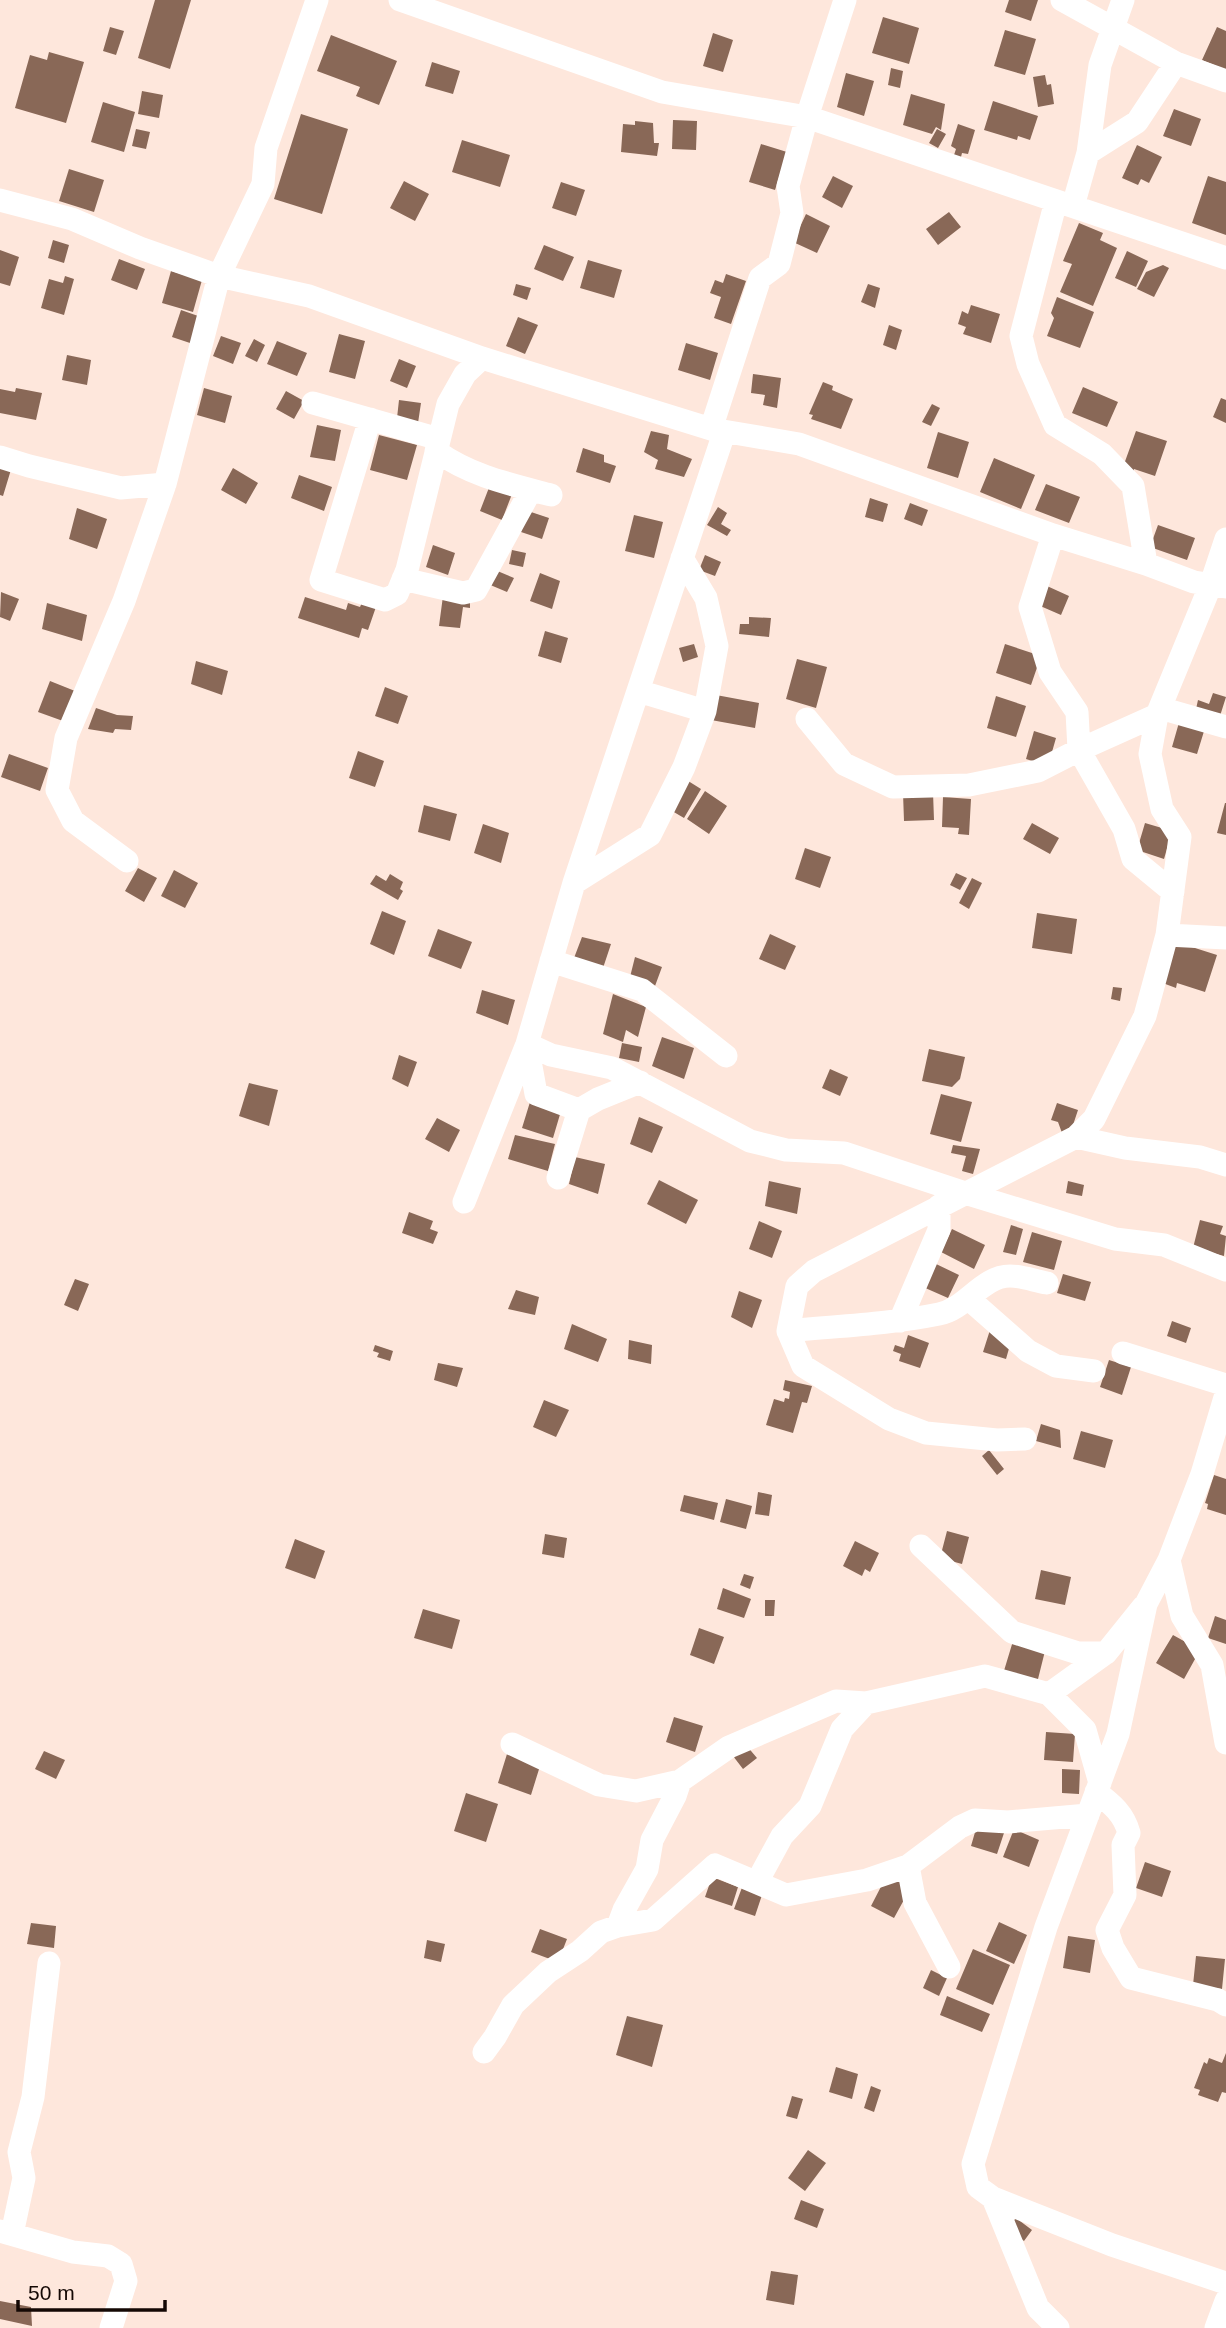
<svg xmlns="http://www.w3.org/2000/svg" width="1226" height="2328" viewBox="0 0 1226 2328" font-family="Helvetica,sans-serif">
  <rect width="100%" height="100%" fill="#fee7dc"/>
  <path fill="#896857" d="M155 0H191L170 69 138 58Z
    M1009 0H1038L1031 21 1005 12Z
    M883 17 919 28 909 64 872 53Z
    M110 27 124 31 116 55 103 51Z
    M1217 27 1226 31V70L1202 60Z
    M1005 30 1036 39 1025 75 994 66Z
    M713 33 733 40 723 72 703 66Z
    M331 35 397 61 379 105 356 96 360 87 317 71Z
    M49 52 84 62 66 123 15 108 30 55 47 60Z
    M432 62 460 71 453 94 425 86Z
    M891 68 903 71 900 88 888 85Z
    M846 73 874 81 864 116 837 107Z
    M1045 75 1047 85 1051 84 1054 104 1038 107 1033 77Z
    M142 91 163 95 159 118 138 114Z
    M911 94 945 104 941 130 936 127 932 134 903 125Z
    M993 101 1038 116 1030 140 1018 136 1017 140 984 130Z
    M103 102 135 112 124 152 91 142Z
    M1174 109 1201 119 1191 146 1163 136Z
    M301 114 348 129 322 214 274 199Z
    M673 120 697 121 696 150 672 149Z
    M635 121 653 123 654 143H659L657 156 621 152 623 124 635 125Z
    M958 124 975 130 968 154 962 153 960 161 953 158 956 149 951 146Z
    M136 129 150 132 146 149 132 146Z
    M937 129 946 134 938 148 929 143Z
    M462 140 510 155 500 187 452 172Z
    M761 144 787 152 775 190 749 182Z
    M1137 145 1162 157 1149 183 1141 179 1138 185 1122 178Z
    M69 169 104 180 94 212 59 201Z
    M833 176 853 186 842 208 822 197Z
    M1208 176 1226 182V235L1192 223Z
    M404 181 429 194 415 221 390 208Z
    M561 182 585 190 576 216 552 208Z
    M949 212 961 227 938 245 926 229Z
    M806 214 830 226 817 253 793 242Z
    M1079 223 1103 233 1100 240 1117 248 1093 306 1060 292 1072 264 1063 261Z
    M53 240 69 245 64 263 48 258Z
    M544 245 574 257 563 281 534 269Z
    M0 250 19 257 10 286 0 283Z
    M1127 251 1148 261 1136 287 1115 278Z
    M119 259 145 269 137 290 111 280Z
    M588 260 622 270 614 298 580 288Z
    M1163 265 1169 268 1154 297 1137 289 1146 272Z
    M171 271 202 280 193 312 162 303Z
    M726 274 746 281 731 324 714 318 721 297 710 293 715 280 723 283Z
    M65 276 74 279 64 315 41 308 49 279 63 283Z
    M516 284 531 288 527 300 513 295Z
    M868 284 880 288 875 308 861 302Z
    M1057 297 1094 312 1080 348 1047 336 1054 318 1051 313Z
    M971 305 1000 314 991 343 963 334 966 327 958 324 962 311 968 314Z
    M181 310 201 317 193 344 172 337Z
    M518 317 538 325 525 354 506 346Z
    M889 325 902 330 896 350 883 345Z
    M339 334 365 341 355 379 329 372Z
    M221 336 241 343 233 364 213 356Z
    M254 339 265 345 257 362 245 356Z
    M277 341 307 353 297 376 267 364Z
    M686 343 718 353 710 380 678 370Z
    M67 355 91 360 87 385 62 380Z
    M399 359 416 366 407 388 390 381Z
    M753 374 781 378 777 408 763 405 765 395 751 393Z
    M823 382 833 386 832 390 853 399 841 429 811 419 813 415 809 414Z
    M1083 387 1118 402 1107 427 1072 413Z
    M16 388 42 393 36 420 0 413V389L15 392Z
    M204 388 232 396 225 423 197 415Z
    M286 391 304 401 294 419 276 409Z
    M1221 398 1226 400V423L1213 417Z
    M399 400 421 403 418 423 397 418Z
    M932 404 940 408 931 426 922 422Z
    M317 425 341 430 335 461 310 457Z
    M651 431 669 435 667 449 692 459 684 477 655 469 658 460 644 452Z
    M1136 431 1167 441 1155 476 1134 469 1132 477 1123 467Z
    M938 432 969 442 958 478 927 468Z
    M379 435 417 445 407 480 370 470Z
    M583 448 604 455V462L616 466 610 483 576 472Z
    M994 458 1035 475 1021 509 980 492Z
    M0 459 13 463 3 496 0 495Z
    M233 468 258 483 246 504 221 490Z
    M299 475 332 487 324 511 291 498Z
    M1046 484 1080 497 1069 523 1035 510Z
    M490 485 512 494 502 520 480 511Z
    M870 498 888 504 883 522 865 517Z
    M910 503 928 510 922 526 904 519Z
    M718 507 727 513 721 524 731 530 727 536 707 525Z
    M77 508 107 519 97 549 69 539Z
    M528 511 549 518 542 539 521 532Z
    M634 515 663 522 654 558 625 551Z
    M1158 525 1195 538 1187 560 1150 547Z
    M433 545 455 553 448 575 426 567Z
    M512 550 526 553 523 567 509 564Z
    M705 555 721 562 715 576 699 570Z
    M495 570 514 578 507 592 488 584Z
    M540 573 560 581 552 609 530 601Z
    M1047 586 1069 596 1061 615 1038 605Z
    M1 592 19 599 10 621 0 617Z
    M443 596 470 603V608L463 607 460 628 439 626Z
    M305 597 346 610 348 603 360 607 363 600 377 604 368 630 362 628 359 638 298 618Z
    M47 603 87 615 82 641 42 629Z
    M749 617 771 618 769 637 739 634 740 624H749Z
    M545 631 568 638 561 663 538 656Z
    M694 644 698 657 683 662 679 648Z
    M1005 644 1041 656 1031 685 996 673Z
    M797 659 827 667 816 708 786 699Z
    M196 661 228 671 222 695 191 684Z
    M50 681 75 691 63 721 38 712Z
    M385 687 408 696 398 724 375 716Z
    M1213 693 1226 697 1220 716 1196 709 1198 700 1209 704Z
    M716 695 759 703 755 728 711 720Z
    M996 696 1026 706 1016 737 987 728Z
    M96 708 117 715 133 716 131 730 115 729 113 733 88 729Z
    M1180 719 1205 728 1197 754 1172 747Z
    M1034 731 1056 738 1048 766 1026 759Z
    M358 751 384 761 375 787 349 778Z
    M9 754 48 768 40 791 1 777Z
    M685 779 701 789 684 818 667 808Z
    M705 791 727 806 709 834 687 819Z
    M933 792 934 820 904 821 903 793Z
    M943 797 971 799 969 835 958 834 959 828 942 827Z
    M1225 803H1226V835L1217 833Z
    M424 805 457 814 450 841 418 832Z
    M1032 823 1059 838 1050 854 1023 839Z
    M1145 823 1172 831 1164 859 1137 850Z
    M483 824 509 833 501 863 474 853Z
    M805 848 831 857 820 888 795 879Z
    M138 868 157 878 144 902 125 891Z
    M174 870 198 883 185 908 161 896Z
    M956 873 967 878 960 890 950 885Z
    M390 874 403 882 400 889 403 891 398 900 370 884 376 875 386 881Z
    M972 878 982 883 969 909 959 903Z
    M382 911 406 921 394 955 370 944Z
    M1037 913 1077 919 1072 954 1032 948Z
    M438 929 472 942 461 969 428 956Z
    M770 934 796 946 785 970 759 959Z
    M582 937 611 944 603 968 574 958Z
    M1173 941 1217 955 1205 992 1177 983 1176 988 1160 982Z
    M635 957 662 967 655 986 630 977Z
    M1113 987 1122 988 1120 1001 1111 999Z
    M482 990 515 1000 508 1025 476 1013Z
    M613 994 646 1007 638 1037 626 1030 623 1042 603 1034Z
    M662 1037 694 1048 684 1079 652 1066Z
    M622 1043 642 1047 639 1062 619 1058Z
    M929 1049 965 1057 960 1079 952 1087 922 1081Z
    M399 1055 417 1062 408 1087 392 1079Z
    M830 1069 848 1077 840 1096 822 1088Z
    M249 1083 278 1090 269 1126 239 1116Z
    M941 1094 972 1102 961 1142 930 1134Z
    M530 1102 561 1111 553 1138 522 1128Z
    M1057 1103 1078 1110 1070 1134 1062 1133 1058 1122 1051 1120Z
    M639 1117 663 1127 652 1153 630 1144Z
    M437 1118 460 1130 449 1152 425 1139Z
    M515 1135 555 1144 548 1171 508 1159Z
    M953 1145 980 1149 973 1174 962 1171 966 1156 951 1153Z
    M575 1157 605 1164 598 1194 569 1184Z
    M659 1180 698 1200 686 1224 647 1204Z
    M769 1181 801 1188 797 1214 765 1206Z
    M1068 1181 1084 1185 1082 1196 1066 1193Z
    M409 1212 433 1221 430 1229 438 1232 433 1244 402 1233Z
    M1200 1220 1223 1226 1220 1234 1226 1236 1224 1256 1193 1248Z
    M759 1221 782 1231 772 1258 749 1249Z
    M1011 1225 1023 1229 1016 1255 1003 1252Z
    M952 1229 985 1245 974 1269 941 1252Z
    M1032 1232 1062 1241 1054 1270 1023 1262Z
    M934 1263 959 1275 948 1298 923 1287Z
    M1063 1274 1091 1282 1085 1301 1057 1293Z
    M75 1279 89 1284 78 1311 64 1305Z
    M516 1290 539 1297 535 1315 508 1309Z
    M739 1291 762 1300 752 1328 731 1317Z
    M1172 1321 1191 1328 1186 1343 1167 1336Z
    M572 1324 607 1339 598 1362 564 1349Z
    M990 1330 1012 1338 1006 1359 983 1352Z
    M908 1335 929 1343 920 1368 899 1361 901 1354 893 1351 895 1345 904 1348Z
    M629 1340 652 1345 651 1364 628 1359Z
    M375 1345 393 1351 390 1361 377 1357 379 1353 373 1351Z
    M1109 1360 1131 1367 1122 1395 1100 1387Z
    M438 1363 463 1368 457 1387 434 1380Z
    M785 1380 812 1386 807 1403 802 1402 793 1433 766 1425 774 1399 784 1402 785 1398 789 1399 790 1392 783 1390Z
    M544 1400 569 1410 556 1437 533 1427Z
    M1041 1424 1060 1430 1061 1448 1036 1441Z
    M1081 1431 1113 1440 1105 1468 1073 1459Z
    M989 1450 1004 1469 997 1475 982 1456Z
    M1214 1475 1226 1479V1515L1207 1509 1208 1504 1205 1503Z
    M758 1492 772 1495 769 1516 755 1514Z
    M684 1495 718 1503 714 1520 680 1511Z
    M726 1499 752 1506 746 1529 720 1522Z
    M947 1531 969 1537 962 1564 940 1558Z
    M545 1534 567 1538 564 1558 542 1554Z
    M295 1539 325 1551 315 1579 285 1568Z
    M855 1541 879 1553 870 1572 865 1569 862 1576 843 1566Z
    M1041 1570 1071 1577 1065 1605 1035 1599Z
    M744 1574 754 1577 750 1589 740 1585Z
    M723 1588 751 1599 744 1618 717 1609Z
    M765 1600H775L774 1616H765Z
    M423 1609 460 1620 452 1649 414 1638Z
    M1215 1616 1226 1620V1644L1208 1638Z
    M699 1628 724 1637 714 1664 690 1655Z
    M1173 1635 1200 1650 1184 1679 1156 1663Z
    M1013 1641 1045 1651 1037 1683 1003 1674Z
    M674 1717 703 1726 695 1752 666 1742Z
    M1046 1732 1075 1734 1073 1762 1044 1760Z
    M746 1745 757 1758 743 1769 733 1756Z
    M44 1751 65 1760 56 1779 35 1769Z
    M507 1754 540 1766 531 1795 498 1783Z
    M1062 1769 1080 1770 1079 1794 1062 1793Z
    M466 1793 498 1804 486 1842 454 1831Z
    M978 1822 1005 1830 997 1854 971 1846Z
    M1014 1829 1039 1840 1029 1867 1003 1857Z
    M1145 1862 1171 1871 1162 1897 1136 1888Z
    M887 1875 911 1887 894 1918 871 1906Z
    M712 1877 738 1887 732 1906 705 1897Z
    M744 1882 763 1892 755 1916 734 1909Z
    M999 1922 1027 1935 1014 1964 986 1951Z
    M31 1923 56 1926 54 1948 27 1944Z
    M540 1929 567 1939 558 1962 531 1952Z
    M1068 1936 1095 1940 1090 1973 1063 1968Z
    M427 1940 445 1944 441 1962 424 1958Z
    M973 1949 1010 1965 993 2005 956 1989Z
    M1196 1956 1225 1959 1222 1989 1193 1985Z
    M931 1970 947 1978 939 1996 923 1988Z
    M947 1996 990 2014 982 2032 940 2015Z
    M627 2016 663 2025 652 2067 616 2055Z
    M1226 2053V2093L1222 2092 1218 2102 1198 2095 1200 2090 1194 2088 1204 2062 1207 2064 1209 2058 1222 2063Z
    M836 2067 858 2074 852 2099 829 2092Z
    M871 2086 881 2090 874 2112 864 2108Z
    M792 2096 803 2099 797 2119 786 2116Z
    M808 2150 826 2163 805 2191 788 2178Z
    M801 2200 824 2209 817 2228 794 2219Z
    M1016 2218 1032 2230 1024 2241 1007 2229Z
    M771 2271 798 2275 794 2305 766 2300Z
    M0 2301 31 2307 32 2326 0 2319Z"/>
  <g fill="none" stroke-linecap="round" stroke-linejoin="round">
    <path stroke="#fff" stroke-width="23" d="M400 0 662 92 807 117 1226 258
      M1062 0 1176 63 1226 81
      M1088 153 1137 122 1176 63
      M0 200 72 219 140 248 219 276 309 296 482 358 711 429 799 444 1053 535 1146 564 1194 582 1226 587
      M1056 201 1021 336 1028 364 1055 425 1102 454 1133 486 1146 564
      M1073 206 1088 153 1100 65 1123 0
      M313 403 439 439
      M370 419 321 580 385 600 397 594 407 570 448 404 465 374 482 358
      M711 429 760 278 779 264 792 213 788 186 807 117 845 0
      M436 451C471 476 509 484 551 495
      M0 457 29 466 121 488 165 484
      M1053 535 1030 607 1050 672 1077 712 1079 750 1124 829 1133 859 1173 892
      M403 579 463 593 476 590 531 490
      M638 691 705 711
      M1160 708 1226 727
      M807 719 844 764 893 787 969 785 1038 771 1079 750 1157 715
      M127 861 73 821 57 790 66 738 124 601 165 484 219 276 263 184 266 148 317 0
      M574 883 650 835 684 767 705 711 717 646 706 598 682 558
      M1167 935 1226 938
      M551 961 642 990 726 1056
      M527 1044 551 1055 612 1068 750 1141 786 1150 844 1153 965 1193 1115 1239 1164 1245 1226 1270
      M527 1044 536 1094 579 1110
      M1076 1137 1125 1148 1200 1157 1226 1165
      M558 1178 579 1110 598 1099 640 1082
      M464 1202 527 1044 574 883 724 433
      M969 1299 1028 1351 1056 1366 1094 1371
      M900 1321 939 1230V1206
      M788 1331C838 1326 890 1324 939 1314 966 1309 982 1276 1010 1276 1022 1276 1035 1281 1047 1283
      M1123 1353 1226 1385
      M1226 1394 1202 1474 1169 1560 1146 1604 1118 1734 1046 1927 973 2164 978 2187 993 2198 1112 2245 1226 2283
      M1025 1439 997 1440 926 1433 889 1419 803 1366 788 1331 797 1286 814 1271 1076 1137 1094 1119 1145 1016 1167 935 1180 837 1162 809 1150 754 1157 715 1211 584 1226 539
      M921 1546 1012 1632 1078 1653H1106
      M1169 1560 1182 1616 1212 1665 1226 1743
      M1049 1694 1106 1653 1143 1607
      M512 1744 599 1785 636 1791 680 1781 729 1747 836 1701 866 1703
      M1096 1792C1112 1804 1124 1814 1129 1833L1123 1845 1125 1895 1107 1930 1113 1948 1131 1978 1218 2000 1226 2005
      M908 1866 915 1903 949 1967
      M757 1882 782 1836 810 1806 842 1729 866 1703 985 1676 1049 1694 1085 1730 1100 1783
      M618 1926 624 1910 647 1869 652 1840 675 1796 680 1781
      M484 2052 495 2037 513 2005 548 1972 580 1951 601 1932 618 1926 653 1920 715 1865 786 1895 867 1880 908 1866 960 1827 975 1820 1008 1822 1088 1815
      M993 2198 1038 2308 1058 2328
      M0 2231 73 2252 108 2256 121 2264 126 2281 111 2328
      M12 2234 24 2178 19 2152 33 2097 49 1963
      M1216 2328 1226 2301"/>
  </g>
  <path d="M18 2300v10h147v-10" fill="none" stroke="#140804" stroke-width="3.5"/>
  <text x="28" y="2300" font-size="21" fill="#140804" stroke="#fee7dc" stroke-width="5" paint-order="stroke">50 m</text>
</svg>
